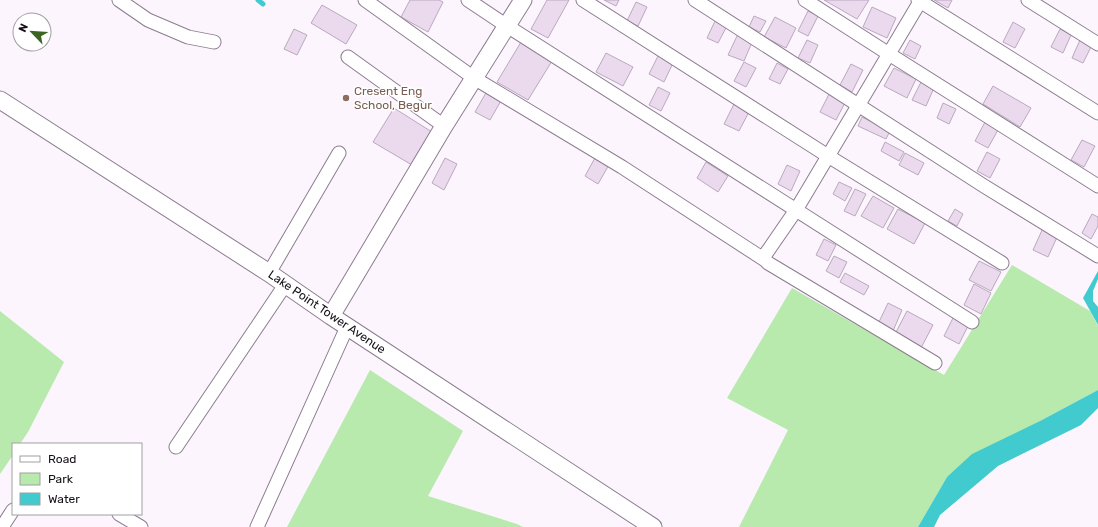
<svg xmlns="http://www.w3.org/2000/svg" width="1098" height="527" viewBox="0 0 1098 527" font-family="Rubik,sans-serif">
  <rect width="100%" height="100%" fill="#fcf5fe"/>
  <path fill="#b8e9ad" d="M1012 265 1090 311 1098 326V390L1040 421 947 477 918 527H739L788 430 727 398 792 288 944 375Z
    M0 311 64 362 28 432 20 444H13V455L0 474Z
    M370 370 463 431 428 496 517 524 523 527H287Z"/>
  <path fill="#41cbcf" d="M1098 271V279L1093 291V301L1098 307V325L1083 298Z
    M1098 390V408L1081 425 998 466 940 515 934 527H918L947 477 972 454 1040 421Z"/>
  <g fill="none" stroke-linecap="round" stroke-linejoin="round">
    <path stroke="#41cbcf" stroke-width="5" d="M258 0 263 4"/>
  </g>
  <path fill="#ebd9ee" stroke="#baa9be" d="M410 0H439L443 2 428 32 401 17Z
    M547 0H569L548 38 531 29Z
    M604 0H619L616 6Z
    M824 0H869L857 19Z
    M934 0H952L948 8Z
    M636 2 647 7 638 26 627 21Z
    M322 5 357 25 346 44 311 23Z
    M872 7 896 18 887 38 863 27Z
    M808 11 818 16 808 36 798 31Z
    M754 16 766 21 760 32 749 27Z
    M775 17 796 28 786 48 764 37Z
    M716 19 728 24 718 43 707 38Z
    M1013 22 1025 29 1015 48 1003 42Z
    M294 29 307 35 297 55 284 49Z
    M1060 29 1071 35 1063 53 1051 47Z
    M738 34 753 40 744 61 728 55Z
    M807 40 818 45 810 63 798 58Z
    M910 40 921 46 915 59 903 53Z
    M1080 40 1092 45 1083 63 1072 58Z
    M521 42 552 61 528 100 497 82Z
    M606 53 633 67 623 86 596 72Z
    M658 56 673 63 664 82 649 74Z
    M744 62 756 68 746 87 734 81Z
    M777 63 788 69 780 84 769 79Z
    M851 64 863 70 852 92 840 85Z
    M894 68 916 79 907 98 884 86Z
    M921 82 934 88 926 106 912 100Z
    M993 86 1031 108 1020 127 983 104Z
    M658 87 670 93 661 111 649 105Z
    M831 90 847 99 836 120 820 112Z
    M487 91 502 99 490 120 475 112Z
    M735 102 750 110 739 131 724 124Z
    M943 103 956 109 949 124 937 118Z
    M394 108 432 132 412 165 373 142Z
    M862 117 890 131 886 139 858 126Z
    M985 122 999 128 988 148 975 141Z
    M1082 140 1095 146 1084 167 1071 160Z
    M885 142 904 152 899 161 881 151Z
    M987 152 1000 159 990 178 977 171Z
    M905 153 924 163 918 175 899 165Z
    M596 156 610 163 598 184 585 176Z
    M445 158 457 164 444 190 432 183Z
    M706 162 728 176 718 192 697 178Z
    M787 165 800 171 791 191 778 184Z
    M839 182 852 188 845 201 833 194Z
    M855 189 866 194 855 216 844 211Z
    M873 196 894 208 883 228 861 216Z
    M898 209 925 223 914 244 887 229Z
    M955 209 963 214 957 226 948 221Z
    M1092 214 1098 217V226L1091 239 1082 233Z
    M1043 228 1058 235 1048 257 1033 250Z
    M824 239 836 245 828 261 816 255Z
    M834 256 847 262 839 278 826 271Z
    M979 261 1001 272 991 291 969 280Z
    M845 273 869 286 864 295 840 282Z
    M974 284 991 293 981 314 964 305Z
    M888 303 902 310 893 331 878 324Z
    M907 311 933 325 921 348 895 334Z
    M954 316 969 324 959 344 944 336Z"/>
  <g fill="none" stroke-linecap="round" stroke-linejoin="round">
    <defs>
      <path id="minor" d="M119 0 148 20 188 37 214 42
        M365 0 474 78 622 167 765 260 768 263 935 363
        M468 0 507 26 972 322
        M583 0 828 156 1002 263
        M695 0 984 186 1098 256
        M805 0 889 54 1098 186
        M918 0 1098 113
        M1028 0 1098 44
        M348 57 444 126
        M765 260V255L796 210 921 0
        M269 273 339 153
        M176 447 285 285
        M119 514 141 527
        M2 527 13 510
        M257 527 347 327"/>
      <path id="tertiary" d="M0 100 269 273 331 316 653 527
        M331 316 444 126 523 0"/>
    </defs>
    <use href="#minor" stroke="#8d7c90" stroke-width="15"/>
    <use href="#tertiary" stroke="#8d7c90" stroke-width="19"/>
    <use href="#minor" stroke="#fff" stroke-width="13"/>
    <use href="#tertiary" stroke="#fff" stroke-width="17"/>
  </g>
  <circle fill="#8d6e63" stroke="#fff" stroke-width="1.5" cx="346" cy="98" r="4"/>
  <g text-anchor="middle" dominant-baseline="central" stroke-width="3" stroke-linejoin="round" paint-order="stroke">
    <g font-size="12" fill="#785e54" stroke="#fff" text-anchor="start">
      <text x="354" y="91">Cresent Eng<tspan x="354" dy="14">School, Begur</tspan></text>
    </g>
    <g font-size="12" fill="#150f17" stroke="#fff">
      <text transform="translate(327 312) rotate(34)">Lake Point Tower Avenue</text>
    </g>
  </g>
  <rect x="12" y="443" width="130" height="72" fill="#ffffff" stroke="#a19fa2"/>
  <rect x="20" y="456" width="20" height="6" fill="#ffffff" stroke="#a19fa2"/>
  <text x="48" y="463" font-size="12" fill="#150f17">Road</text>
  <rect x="20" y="473" width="20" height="12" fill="#b8e9ad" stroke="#a19fa2"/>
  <text x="48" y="483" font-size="12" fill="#150f17">Park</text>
  <rect x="20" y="493" width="20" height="12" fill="#41cbcf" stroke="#a19fa2"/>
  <text x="48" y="503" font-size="12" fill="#150f17">Water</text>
  <g transform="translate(32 32) rotate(295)"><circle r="19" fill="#ffffff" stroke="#a19fa2"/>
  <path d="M0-3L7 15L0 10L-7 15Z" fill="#3a6523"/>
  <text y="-6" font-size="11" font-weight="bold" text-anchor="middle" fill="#150f17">N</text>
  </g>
</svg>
